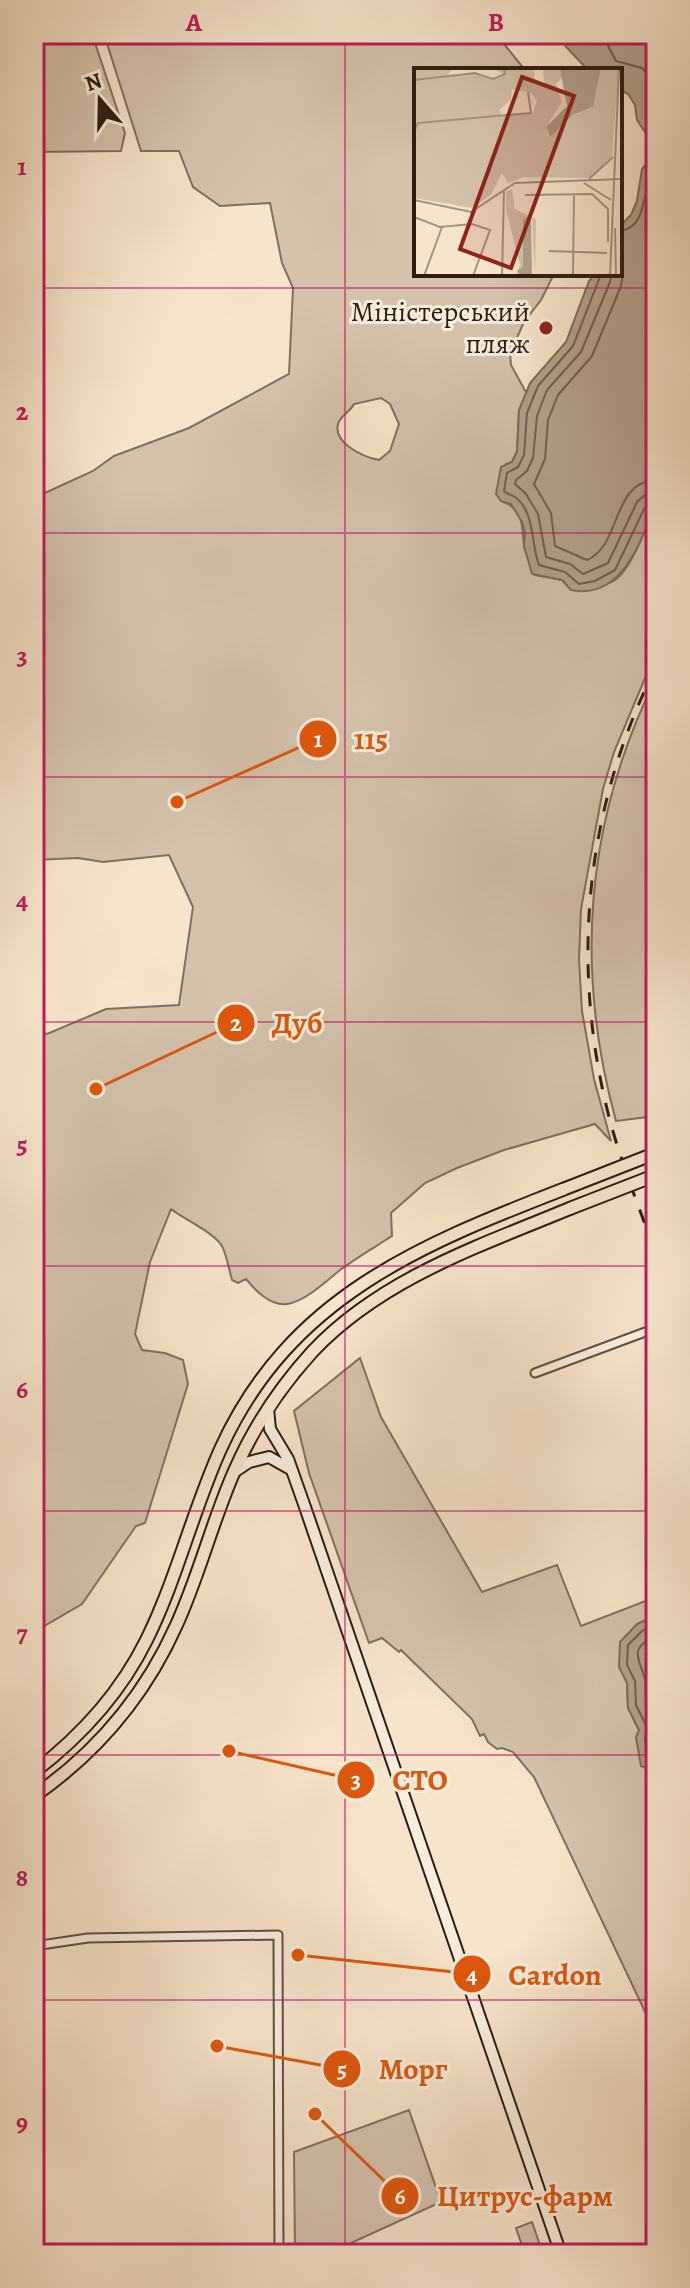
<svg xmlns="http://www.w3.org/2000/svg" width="690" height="2288" viewBox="0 0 690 2288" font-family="Alegreya,serif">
  <rect width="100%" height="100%" fill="#f6e4cb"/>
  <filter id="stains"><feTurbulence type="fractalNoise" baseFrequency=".0025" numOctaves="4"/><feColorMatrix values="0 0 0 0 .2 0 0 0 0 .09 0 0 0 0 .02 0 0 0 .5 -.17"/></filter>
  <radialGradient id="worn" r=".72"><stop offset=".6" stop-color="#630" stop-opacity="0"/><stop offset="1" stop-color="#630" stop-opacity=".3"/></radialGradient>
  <path fill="#d4c2ac" stroke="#816f5f" stroke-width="2" fill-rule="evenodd" d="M34 34H92L125 133 121 151 34 152Z
    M104 34H496L525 70H416V274H554L541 300 524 322 510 353 511 365 527 394 519 411 517 451 512 462 506 464 501 501C528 510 520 530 525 550 527 558 532 567 535 575L562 580 566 583C579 583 598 586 611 582 630 576 650 518 656 499V652L614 752 603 789 581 909 579 960 582 1011 594 1079 611 1141 595 1124 504 1150 457 1168 425 1183 391 1213 392 1236C375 1247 356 1258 340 1270 327 1281 304 1302 287 1304 270 1306 256 1291 246 1279L238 1283 232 1280C229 1269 227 1258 223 1248 216 1233 185 1220 171 1209L150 1262 135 1334 142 1350 165 1353 183 1360 188 1384 145 1523 136 1526 82 1604 34 1632V1030L47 1034 106 1009 179 1005 193 907 169 855 103 862 78 858 34 860V498L93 471 114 456 189 428 289 374 293 288 282 263 270 203 220 206 193 187 179 151H141ZM381 398 390 404 399 424 390 451 379 460C363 457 333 443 338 424 340 416 350 412 354 404Z
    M656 678V1116L616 1121C574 968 585 821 656 678Z
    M360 1358 381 1417 482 1592 557 1565 581 1626 656 1597V1616L637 1624 627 1683 628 1708 639 1730 650 1785 656 1795V2035L534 1777 513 1752 502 1748 497 1749 488 1742 484 1734 480 1736 472 1719 401 1650 399 1652 382 1638 369 1643 309 1473 294 1411Z
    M409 2110 441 2202 327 2254H295L294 2152Z
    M532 2222 543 2254H525L516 2228Z"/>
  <path fill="#b2a08c" stroke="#7d6b5b" stroke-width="2" d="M558 34H656V499C644 538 622 601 571 590L562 580 532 574 524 546 525 533 522 522 511 504 501 501 496 494 501 467 512 462 517 452 519 410 530 383 566 342 589 281 595 274H620V226L631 215 637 201 642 169 653 156 654 146 637 120 635 105 628 94 620 90V70H588L566 47Z
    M656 1616V1795L650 1785 649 1769 641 1766 636 1737 639 1730 628 1708 627 1683 619 1667 620 1642 637 1624Z"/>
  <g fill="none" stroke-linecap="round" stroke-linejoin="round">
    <path stroke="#705e4f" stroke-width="2" d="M597 34 607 44 616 61 642 68 656 82
      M620 231C651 227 640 182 656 165
      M620 263 623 274 621 286 592 356 558 395 548 420 545 459 534 484 551 513 555 546 587 560C622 545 611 482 656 480
      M601 274 573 346 538 386 527 413 524 455 518 467 507 473 504 491C507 494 512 495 515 497 535 511 531 545 539 565L565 572 579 584 595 581 615 570 645 507 656 503
      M611 274 610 282 581 352 547 390 537 416 533 458 527 471 516 480 515 484 526 494 538 514 546 557 570 564 583 574 608 563 637 502 646 494 656 492
      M656 1625 642 1631 628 1645 627 1665 635 1681 636 1705 647 1728 645 1739 648 1759 656 1766
      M656 1636C628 1648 639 1658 645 1679 646 1685 645 1693 646 1699 647 1708 652 1716 656 1724"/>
    <path stroke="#7d6b5b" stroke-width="3" d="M34 143 42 145"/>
    <defs>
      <path id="minor" d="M535 1373 656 1328
        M34 1946 88 1938 278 1935 279 2254"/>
      <path id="secondary" d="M268 1409 270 1429 288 1459 305 1507 561 2254
        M234 1472 249 1462 269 1457 292 1470"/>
      <path id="primary" d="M34 1772C80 1737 121 1692 147 1639 177 1578 193 1510 221 1448 290 1297 420 1245 564 1189
        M34 1796C96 1753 145 1695 176 1626 199 1576 212 1522 234 1472 253 1428 280 1387 313 1351 382 1278 482 1245 571 1208"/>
    </defs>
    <use href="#minor" stroke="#604e40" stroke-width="11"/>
    <use href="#secondary" stroke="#2e1c12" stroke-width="14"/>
    <use href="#primary" stroke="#2e1c12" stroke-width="15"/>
    <use href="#minor" stroke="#f9eddd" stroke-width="7"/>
    <use href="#secondary" stroke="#f9eddd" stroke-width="10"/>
    <use href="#primary" stroke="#f6e4cb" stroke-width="11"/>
    <path stroke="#2e1c12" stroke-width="3" stroke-dasharray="14 14" stroke-linecap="butt" d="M656 667C585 808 570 964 609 1117 621 1163 640 1209 656 1255"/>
    <defs>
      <path id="primary-bridge" d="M564 1189 656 1153
        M571 1208 656 1175"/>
    </defs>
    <use href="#primary-bridge" stroke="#2e1c12" stroke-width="15" stroke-linecap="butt"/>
    <use href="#primary-bridge" stroke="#f6e4cb" stroke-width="11"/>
  </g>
  <path fill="none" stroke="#c2185b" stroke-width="2" stroke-opacity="0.55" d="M345 34V2254M34 288H656M34 533H656M34 777H656M34 1022H656M34 1266H656M34 1511H656M34 1755H656M34 2000H656"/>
  <circle fill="#8f2418" stroke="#f9eddd" stroke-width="3" cx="546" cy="328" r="8"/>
  <g text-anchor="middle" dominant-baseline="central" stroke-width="6" stroke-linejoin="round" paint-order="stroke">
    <g font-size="28" fill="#2e1c12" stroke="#f9eddd" text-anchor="end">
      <text x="530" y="312">Міністерський<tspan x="530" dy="32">пляж</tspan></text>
    </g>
  </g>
  <g transform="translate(414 68)">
    <rect width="208" height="208" fill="#f6e4cb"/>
    <path d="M0 0H41L33 7 61 5 76 11 90 6 78 0H120L121 17 130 16 129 0H146L149 9 142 16 148 34 132 59 135 69 158 48 179 39 187 0H205L198 88 176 110 110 109 94 115 88 105 77 127 57 140 0 130ZM98 21 117 25 123 32 119 45 88 47 85 42 97 31ZM98 121 101 141 122 151 121 208 118 150 109 151V199L108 208H102L106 197 92 142V123Z" fill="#d4c2ac" fill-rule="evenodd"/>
    <path d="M146 0H187L179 39 159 47 136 69 132 59 153 38ZM117 148 118 208H108L103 203 109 199V151Z" fill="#b2a08c"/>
    <path fill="none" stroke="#a69481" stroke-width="2" d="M0 12 61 5 79 11 91 6 90 0M0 63 4 55 117 45 114 24M175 111 199 89M170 115 197 132M111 127 178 126 194 141V174M0 132 57 144 101 115 208 111M0 149 26 159 58 156 76 162 59 208M201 160 202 208M135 183 193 185M10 208 28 159M88 208 90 122M159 208 160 126M196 208 205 0"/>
    <path fill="#8f2418" fill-opacity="0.15" stroke="#8f2418" stroke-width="4" d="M108 9 160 28 97 200 46 181Z"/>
    <rect width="208" height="208" fill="none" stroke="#2e1c12" stroke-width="4"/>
  </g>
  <path fill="none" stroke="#df560c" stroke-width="3" d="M177 802L318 739M96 1089L236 1023M229 1751L356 1780M298 1955L472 1974M217 2046L342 2069M315 2114L400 2196"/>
  <g fill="#df560c" stroke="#f9eddd" stroke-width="3">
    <circle cx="177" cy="802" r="8"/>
    <circle cx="96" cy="1089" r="8"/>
    <circle cx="229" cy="1751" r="8"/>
    <circle cx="298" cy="1955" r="8"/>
    <circle cx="217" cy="2046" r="8"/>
    <circle cx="315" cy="2114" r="8"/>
    <circle cx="318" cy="739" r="20"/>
    <circle cx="236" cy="1023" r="20"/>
    <circle cx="356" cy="1780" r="20"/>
    <circle cx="472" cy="1974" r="20"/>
    <circle cx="342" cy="2069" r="20"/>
    <circle cx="400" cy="2196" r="20"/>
  </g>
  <g font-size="24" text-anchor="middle" font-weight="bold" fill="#fff">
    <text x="318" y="747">1</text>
    <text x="236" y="1031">2</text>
    <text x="356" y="1788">3</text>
    <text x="472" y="1983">4</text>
    <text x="342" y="2077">5</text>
    <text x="400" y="2204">6</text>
  </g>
  <g font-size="30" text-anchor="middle" font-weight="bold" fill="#df560c" stroke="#f9eddd" stroke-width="6" stroke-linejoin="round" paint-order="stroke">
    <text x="371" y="749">115</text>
    <text x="297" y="1033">Дуб</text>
    <text x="420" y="1790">СТО</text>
    <text x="555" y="1985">Cardon</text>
    <text x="413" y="2079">Морг</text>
    <text x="525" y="2206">Цитрус-фарм</text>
  </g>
  <rect width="690" height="2288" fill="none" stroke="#f6e4cb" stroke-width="88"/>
  <g transform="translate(100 100) rotate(340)" stroke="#f9eddd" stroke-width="6" paint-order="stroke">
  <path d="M0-6L14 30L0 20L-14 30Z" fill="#2e1c12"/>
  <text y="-12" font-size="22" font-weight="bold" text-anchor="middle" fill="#2e1c12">N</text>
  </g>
  <rect x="44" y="44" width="602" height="2200" fill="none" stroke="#c2185b" stroke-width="3"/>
  <g font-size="26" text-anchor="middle" font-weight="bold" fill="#c2185b">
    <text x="194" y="31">A</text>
    <text x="496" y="31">B</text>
    <text x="22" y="175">1</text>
    <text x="22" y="420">2</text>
    <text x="22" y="664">3</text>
    <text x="22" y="909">4</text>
    <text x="22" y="1153">5</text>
    <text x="22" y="1398">6</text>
    <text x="22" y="1642">7</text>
    <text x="22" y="1886">8</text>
    <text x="22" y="2131">9</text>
  </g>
  <rect width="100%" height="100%" filter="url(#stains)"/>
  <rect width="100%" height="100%" fill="url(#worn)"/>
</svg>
